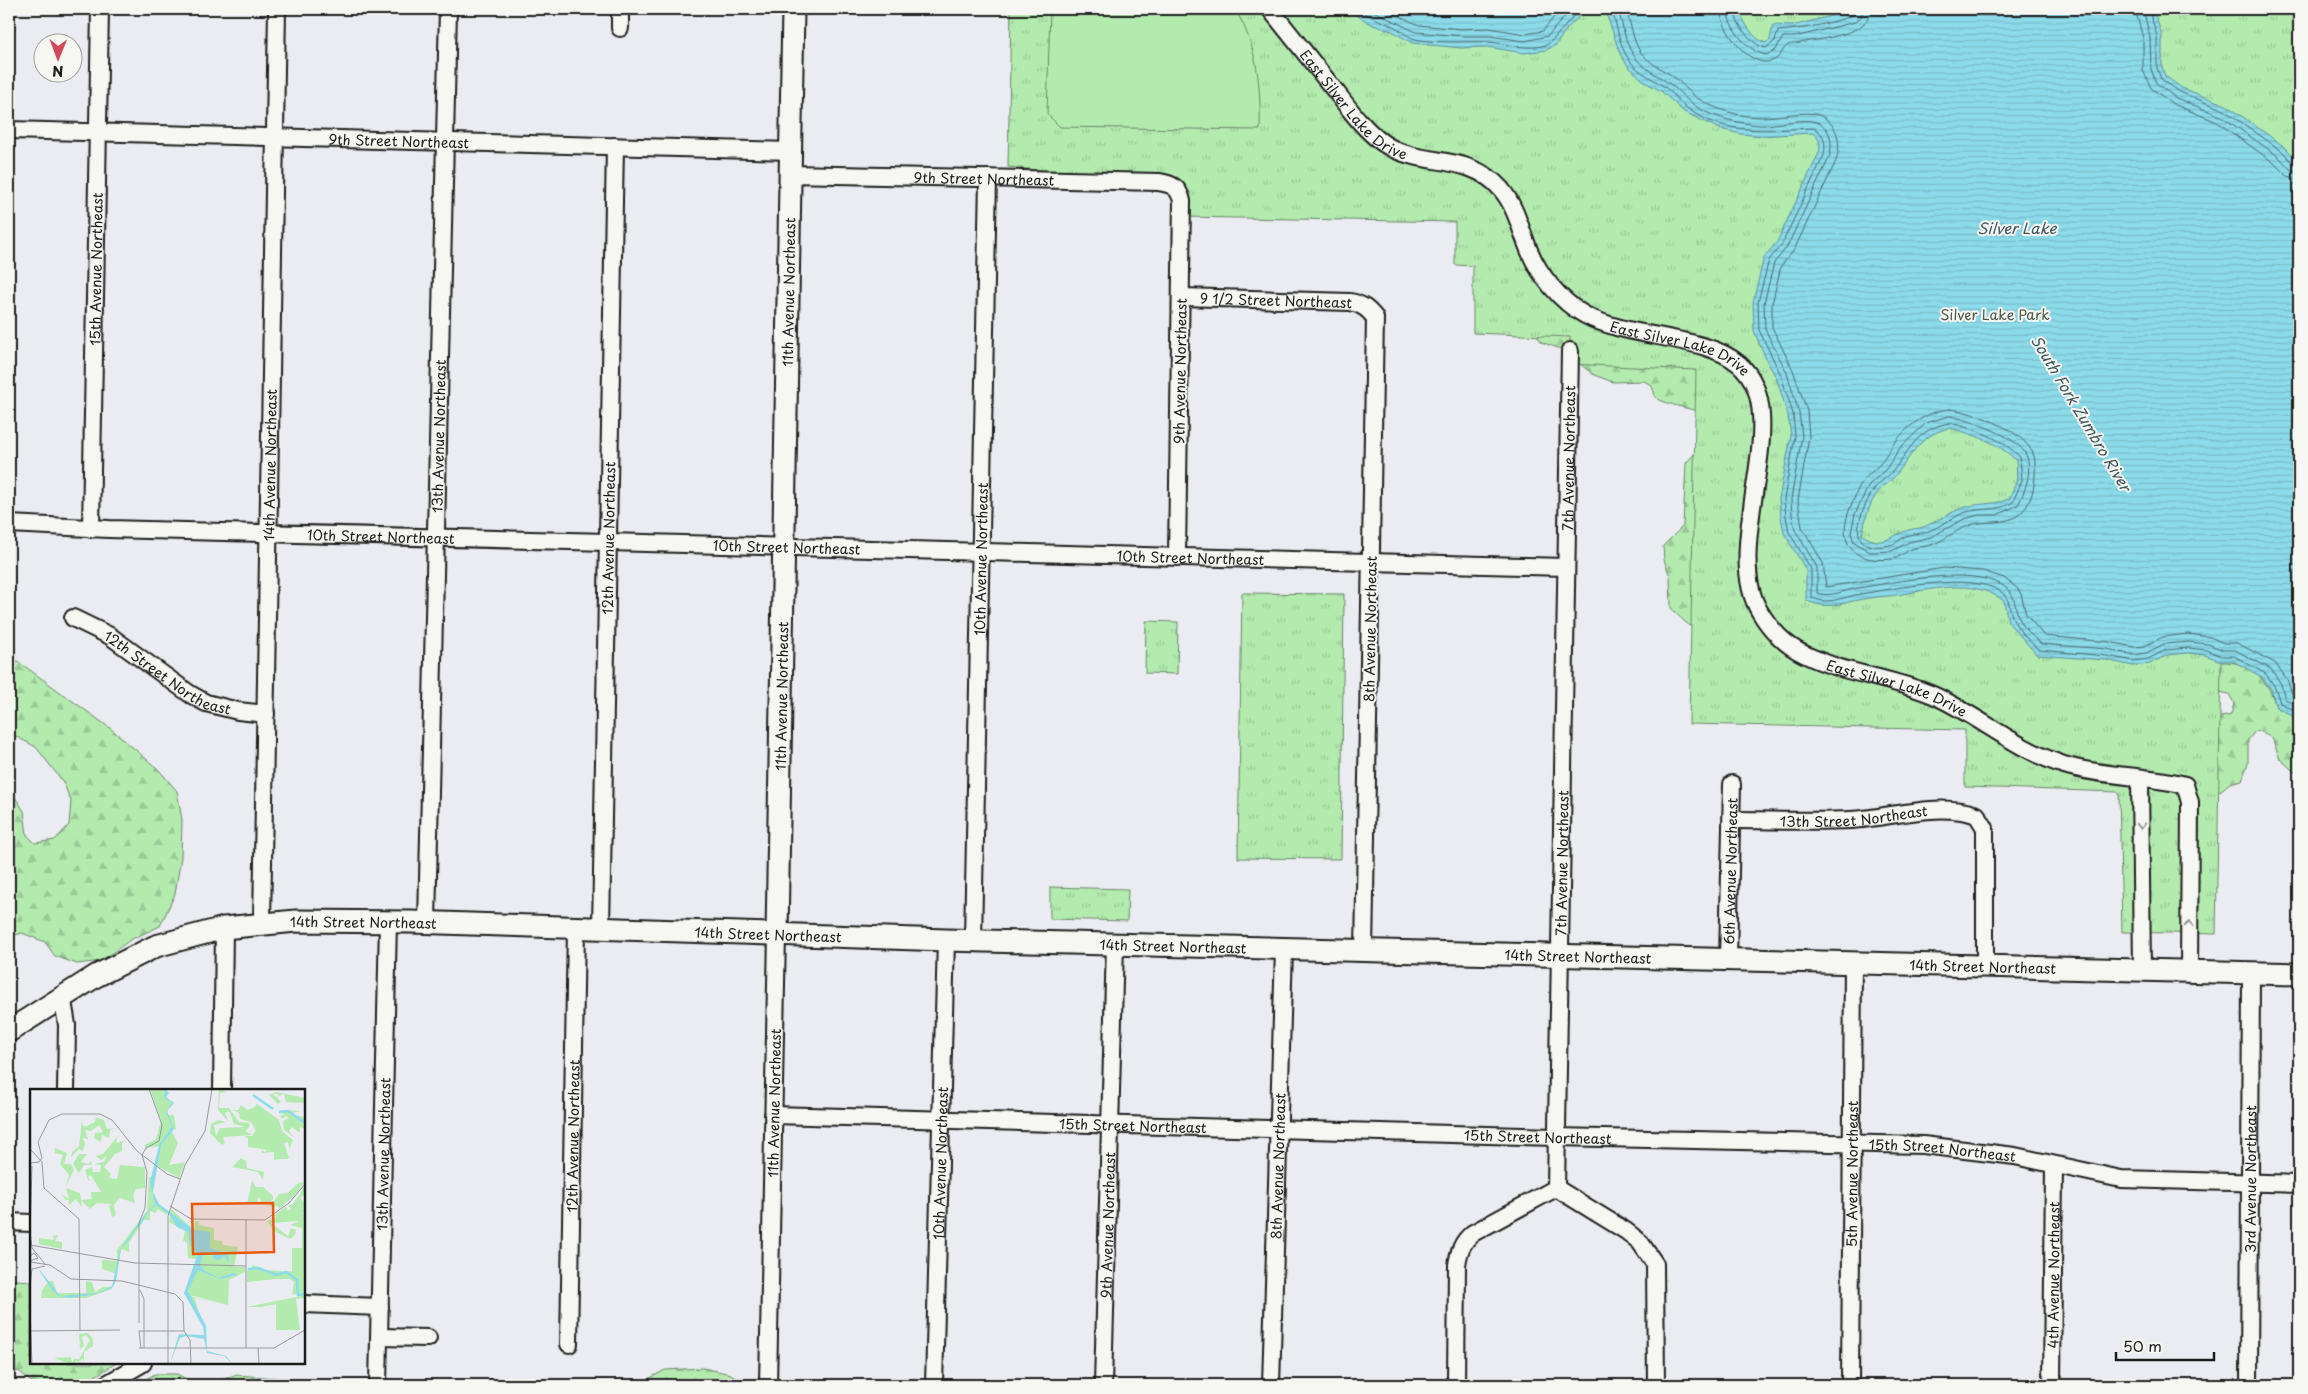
<svg xmlns="http://www.w3.org/2000/svg" width="2308" height="1394" viewBox="0 0 2308 1394" font-family="'Playpen Sans',sans-serif">
  <defs>
    <pattern id="forest-firs" width="22" height="20" patternUnits="userSpaceOnUse" patternTransform="scale(1.25)"><rect width="22" height="20" fill="#b3ebaf"/><path d="M5 1l3.5 6h-7zM16 11l3.5 6h-7z" fill="#99c996"/></pattern>
    <pattern id="park-tufts" width="24" height="20" patternUnits="userSpaceOnUse" patternTransform="scale(1.25)"><rect width="24" height="20" fill="#b3ebaf"/><path d="M3 7l-1-3M5 7V3M7 7l1-3M15 17l-1-3M17 17v-4M19 17l1-3" fill="none" stroke="#99c996"/></pattern>
    <pattern id="water-rules" width="6" height="5" patternUnits="userSpaceOnUse" patternTransform="scale(1.25)"><rect width="6" height="5" fill="#8cdbea"/><path d="M0 2.5h6" fill="none" stroke="#78bbc8"/></pattern>
  </defs>
  <rect width="100%" height="100%" fill="#ebecf2"/>
  <filter id="ink" filterUnits="userSpaceOnUse"><feTurbulence type="fractalNoise" baseFrequency=".02" numOctaves="2"/><feDisplacementMap in="SourceGraphic" scale="10" xChannelSelector="R" yChannelSelector="G"/><feConvolveMatrix kernelMatrix="1 2 1 2 8 2 1 2 1" color-interpolation-filters="sRGB"/></filter>
  <g filter="url(#ink)">
    <path fill="url(#forest-firs)" stroke="#688466" d="M1550 308 1567 311 1598 333 1627 343 1671 351 1703 353 1724 360 1738 369 1746 389 1749 414 1740 472 1743 506 1742 554 1754 580 1747 632 1754 684 1753 703 1739 718C1708 709 1715 698 1716 672 1717 664 1716 656 1716 648 1701 634 1684 623 1671 608L1670 576 1664 560 1663 546 1683 526 1686 463 1710 437 1703 413C1691 408 1660 404 1655 396 1654 392 1653 388 1651 385L1644 381 1613 382 1594 375 1561 349 1541 342 1530 322 1533 311Z
      M2237 654 2299 702V776L2280 759 2272 738 2256 730 2248 740V763L2242 780 2230 783 2215 795 2216 718 2231 715 2234 703 2229 694 2209 690 2116 656Z
      M9 655 110 728 158 769 177 791 182 820 181 857 175 894 160 926 130 940 101 961 77 964 55 956 45 942 22 933 9 937V793L13 794 24 811 27 835 35 843 55 840 69 825 71 801 63 782 36 747 15 736 9 735Z
      M16 1280 31 1281V1363H116L81 1385H35L19 1371 9 1373V1281Z
      M703 1368 731 1374 742 1385H637L665 1370Z
      M155 1374H177L194 1383 215 1382 237 1375 289 1379 295 1385H135Z"/>
    <path fill="url(#park-tufts)" stroke="#688466" d="M1011 9H2299V719L2276 707C2268 679 2252 661 2221 662L2216 934 2122 932 2119 792 1965 787V730L1689 724 1696 370 1570 364V337L1473 333V266L1455 265V222L1182 217V201L1159 182 1008 167Z
      M1242 593 1344 594 1341 859 1238 858Z
      M1146 621 1178 622 1177 674 1145 673Z
      M1050 887 1128 889 1127 921 1050 919Z"/>
    <path fill="#b3ebaf" stroke="#688466" d="M1050 9H1235C1258 47 1261 87 1260 130L1060 127 1047 114Z"/>
    <path fill="url(#water-rules)" stroke="#5f8f98" fill-rule="evenodd" d="M1346 9H1586L1565 31 1556 45 1546 50 1524 53 1487 47 1461 48 1412 43 1392 31 1373 25Z
      M1605 9H1738C1744 21 1752 39 1766 43L1770 39 1773 25 1792 26 1858 9H2153L2162 35V67L2165 76 2182 88 2226 105 2285 147 2299 162V719L2276 707 2271 689 2262 677 2233 661H2221L2205 655 2189 653 2167 655 2150 664 2133 666 2106 660 2037 655 2008 622 2004 601C1973 577 1930 590 1896 595 1883 597 1870 597 1858 600 1839 604 1824 610 1806 600V570L1784 533 1781 517 1779 499 1791 436 1788 415 1776 377 1766 359 1754 331 1753 302 1764 257 1777 242 1819 153C1821 144 1820 138 1812 133L1761 136 1741 134 1720 129 1684 112 1661 91 1645 82 1628 66 1620 54ZM1950 428C1975 435 1997 442 2016 460L2017 480 2009 499C1991 506 1977 502 1960 509 1949 513 1939 520 1928 525 1921 529 1913 528 1906 531 1887 537 1884 548 1862 535 1865 521 1869 502 1879 491 1884 485 1891 481 1896 475 1913 453 1921 434 1950 428Z"/>
    <g fill="none" stroke-linecap="round" stroke-linejoin="round">
      <path stroke="#49686e" stroke-width="1" d="M1357 9C1370 17 1382 21 1395 27 1402 31 1408 37 1415 39 1439 44 1465 41 1488 42 1507 43 1527 51 1546 45 1553 42 1572 17 1580 9
        M1369 9 1416 32 1461 36H1489L1525 41 1548 36 1571 9
        M1384 9 1419 25 1461 29 1489 28 1525 34 1543 31 1560 9
        M1611 9C1617 23 1618 39 1625 53 1634 71 1649 76 1665 87 1673 93 1679 102 1687 108 1724 136 1770 130 1813 128 1825 133 1826 143 1824 155L1782 244 1769 260 1758 302 1759 330 1781 375 1793 414 1795 436 1784 499 1786 516 1789 532 1811 569V597C1827 606 1843 597 1860 594 1895 589 1968 572 2000 591 2012 599 2008 610 2014 621 2020 632 2030 642 2039 650L2107 656 2134 661 2148 659 2166 650 2189 648 2206 650 2222 656H2234L2266 674 2275 687 2280 703 2299 712
        M1618 9C1622 22 1624 37 1630 49 1638 66 1653 72 1667 82 1676 87 1682 96 1690 102 1707 117 1737 123 1759 125 1775 126 1802 117 1816 122 1832 127 1833 145 1829 158L1787 247 1774 263 1764 303 1765 329 1787 373 1799 413 1802 436 1791 499 1792 516 1795 530 1817 567V593C1830 598 1845 590 1858 588 1897 582 1967 566 2002 585 2017 594 2013 604 2019 618 2023 627 2033 637 2041 644L2107 649 2134 655 2146 653 2164 644 2189 642 2208 644 2223 650H2235L2271 669 2281 684 2285 699 2299 705
        M1626 9C1630 21 1632 34 1637 46 1644 60 1658 67 1671 75 1681 81 1688 92 1697 98 1716 110 1740 117 1762 117 1778 117 1806 110 1819 115 1838 123 1842 143 1836 161L1794 250 1781 266 1772 304V327L1793 370 1807 411 1809 437 1798 500 1800 514 1802 527 1823 563 1826 587 1944 568 1983 571 2004 578 2017 588 2021 594 2026 614 2044 636 2109 642 2134 647 2144 646 2163 637 2188 634 2210 637 2224 643H2237L2275 663 2287 679 2292 694 2299 697
        M1720 9C1721 29 1749 69 1772 61 1781 58 1782 49 1788 45 1790 44 1797 44 1800 43 1821 38 1870 36 1871 9
        M1727 9C1728 27 1748 52 1766 55L1775 51 1783 37H1795L1855 22 1861 17 1863 9
        M1734 9C1736 24 1751 45 1766 48L1775 41 1778 31C1803 29 1830 24 1854 15L1857 9
        M2135 9 2143 38V70L2151 88 2173 104 2217 122 2273 162 2287 176 2299 179
        M2143 9 2150 37 2151 69 2156 83 2176 98 2221 116 2278 156 2291 170 2299 172
        M2149 9 2157 36V68L2161 79 2180 92 2224 110 2282 151 2294 164 2299 165
        M1950 409C1975 412 2034 433 2035 462 2036 478 2034 500 2022 512 2006 527 1985 519 1968 526 1956 530 1946 539 1934 544 1927 547 1919 546 1912 549 1905 551 1900 558 1892 559 1848 564 1835 539 1853 501 1856 495 1858 487 1863 481 1867 475 1874 471 1879 465 1884 460 1888 453 1892 446 1906 427 1926 411 1950 409Z
        M1950 416C1969 420 2020 436 2027 457 2032 473 2025 491 2018 505L1997 515H1979L1964 519 1931 537 1909 542 1892 551 1870 552 1854 542 1851 533 1855 514 1869 485 1886 469 1900 448 1926 423Z
        M1950 423C1976 429 2001 438 2020 457L2022 480 2013 502C1997 513 1976 506 1959 515 1949 520 1939 527 1929 531 1922 534 1913 533 1906 536 1901 538 1896 544 1890 545 1844 554 1858 515 1873 491 1877 483 1886 479 1892 472 1911 449 1917 428 1950 423Z"/>
      <defs>
        <g id="minor">
          <path id="s1" d="M1270 9C1291 35 1312 62 1333 88 1348 107 1363 129 1383 143 1421 169 1468 151 1501 189 1516 207 1520 228 1529 250 1539 275 1561 302 1585 315 1629 339 1706 335 1739 364 1797 413 1719 545 1760 612 1770 629 1786 646 1804 654 1844 674 1891 677 1933 695 1978 715 2017 750 2064 765 2104 777 2145 775 2185 785L2190 802 2189 972"/>
          <path d="M620 28V9"/>
          <path id="s2" d="M9 130 790 151"/>
          <path id="s3" d="M790 174 1159 182C1173 184 1179 188 1182 201L1177 555"/>
          <path id="s4" d="M1181 297 1350 302C1362 304 1368 309 1375 318L1364 951"/>
          <path id="s5" d="M9 524 109 529 1565 567"/>
          <path id="s6" d="M91 529 100 9"/>
          <path id="s7" d="M73 618 110 636 190 694 206 703 238 711 266 714"/>
          <path d="M2140 778 2142 972"/>
          <path id="s8" d="M1732 820C1771 820 1811 822 1851 820 1892 818 1937 801 1977 815L1985 828V967"/>
          <path id="s9" d="M427 922 448 9"/>
          <path id="s10" d="M262 923 277 9"/>
          <path id="s11" d="M601 929 615 146"/>
          <path id="s12" d="M973 940 988 178"/>
          <path id="s13" d="M1728 959 1732 784"/>
          <path d="M62 995 67 1025 66 1090"/>
          <path d="M222 1090 224 928"/>
          <path id="s14" d="M773 1115 1556 1137 1923 1145 2015 1156 2121 1179 2299 1184"/>
          <path id="s15" d="M1556 1188 1570 351"/>
          <path d="M1556 1188 1626 1231 1640 1242 1655 1264 1656 1385"/>
          <path d="M9 1222 31 1223"/>
          <path d="M304 1304 380 1307"/>
          <path d="M379 1337 428 1338"/>
          <path id="s16" d="M569 1344 576 928"/>
          <path d="M105 1385 143 1363"/>
          <path id="s17" d="M378 1385 388 921"/>
          <path id="s18" d="M768 1385 777 934"/>
          <path id="s19" d="M934 1385 946 940"/>
          <path id="s20" d="M1103 1385 1115 944"/>
          <path id="s21" d="M1271 1385 1284 949"/>
          <path d="M1456 1385 1457 1265C1459 1251 1462 1242 1473 1233L1556 1188"/>
          <path id="s22" d="M1850 1385 1853 963"/>
          <path id="s23" d="M2052 1385 2054 1165"/>
          <path id="s24" d="M2249 1385 2251 973"/>
        </g>
        <g id="major">
          <path id="s25" d="M777 934 793 9"/>
          <path id="s26" d="M9 1031 96 976 156 946 224 928 296 921 411 922 946 940 2299 974"/>
        </g>
      </defs>
      <use href="#minor" stroke="#1c1c1c" stroke-width="20"/>
      <use href="#major" stroke="#1c1c1c" stroke-width="25"/>
      <use href="#minor" stroke="#f6f6f2" stroke-width="16"/>
      <use href="#major" stroke="#f6f6f2" stroke-width="21"/>
    </g>
    <defs><path id="oneway-chevron" d="M-2-3.5L2.5 0L-2 3.5" fill="none" stroke-width="1.6" stroke-linecap="round" stroke-linejoin="round" transform="scale(1.25)"/></defs>
    <g stroke="#949492">
      <use href="#oneway-chevron" transform="translate(2141 826) rotate(89)"/>
      <use href="#oneway-chevron" transform="translate(2189 924) rotate(-90)"/>
    </g>
  </g>
  <g text-anchor="middle" dominant-baseline="central" stroke-width="4" stroke-linejoin="round" paint-order="stroke">
    <g font-size="14" fill="#1c1c1c" stroke="#f6f6f2">
      <text stroke="none"><textPath href="#s1" startOffset="128">East Silver Lake Drive</textPath></text>
      <text stroke="none"><textPath href="#s2" startOffset="390">9th Street Northeast</textPath></text>
      <text stroke="none"><textPath href="#s3" startOffset="194">9th Street Northeast</textPath></text>
      <text stroke="none"><textPath href="#s6" startOffset="260">15th Avenue Northeast</textPath></text>
      <text stroke="none"><textPath href="#s25" startOffset="642">11th Avenue Northeast</textPath></text>
      <text stroke="none"><textPath href="#s4" startOffset="95">9 1/2 Street Northeast</textPath></text>
      <text stroke="none"><textPath href="#s1" startOffset="561">East Silver Lake Drive</textPath></text>
      <text transform="translate(1180 371) rotate(-89)">9th Avenue Northeast</text>
      <text stroke="none"><textPath href="#s9" startOffset="486">13th Avenue Northeast</textPath></text>
      <text stroke="none"><textPath href="#s15" startOffset="730">7th Avenue Northeast</textPath></text>
      <text stroke="none"><textPath href="#s10" startOffset="458">14th Avenue Northeast</textPath></text>
      <text stroke="none"><textPath href="#s5" startOffset="372">10th Street Northeast</textPath></text>
      <text stroke="none"><textPath href="#s11" startOffset="391">12th Avenue Northeast</textPath></text>
      <text stroke="none"><textPath href="#s5" startOffset="778">10th Street Northeast</textPath></text>
      <text stroke="none"><textPath href="#s5" startOffset="1182">10th Street Northeast</textPath></text>
      <text stroke="none"><textPath href="#s12" startOffset="381">10th Avenue Northeast</textPath></text>
      <text transform="translate(1370 629) rotate(-89)">8th Avenue Northeast</text>
      <text stroke="none"><textPath href="#s7" startOffset="110">12th Street Northeast</textPath></text>
      <text stroke="none"><textPath href="#s1" startOffset="1040">East Silver Lake Drive</textPath></text>
      <text stroke="none"><textPath href="#s25" startOffset="238">11th Avenue Northeast</textPath></text>
      <text stroke="none"><textPath href="#s8" startOffset="122">13th Street Northeast</textPath></text>
      <text stroke="none"><textPath href="#s15" startOffset="325">7th Avenue Northeast</textPath></text>
      <text stroke="none"><textPath href="#s13" startOffset="88">6th Avenue Northeast</textPath></text>
      <text stroke="none"><textPath href="#s26" startOffset="380">14th Street Northeast</textPath></text>
      <text stroke="none"><textPath href="#s26" startOffset="785">14th Street Northeast</textPath></text>
      <text stroke="none"><textPath href="#s26" startOffset="1190">14th Street Northeast</textPath></text>
      <text stroke="none"><textPath href="#s26" startOffset="1595">14th Street Northeast</textPath></text>
      <text stroke="none"><textPath href="#s26" startOffset="2000">14th Street Northeast</textPath></text>
      <text stroke="none"><textPath href="#s18" startOffset="282">11th Avenue Northeast</textPath></text>
      <text stroke="none"><textPath href="#s14" startOffset="360">15th Street Northeast</textPath></text>
      <text stroke="none"><textPath href="#s16" startOffset="208">12th Avenue Northeast</textPath></text>
      <text stroke="none"><textPath href="#s14" startOffset="765">15th Street Northeast</textPath></text>
      <text stroke="none"><textPath href="#s14" startOffset="1170">15th Street Northeast</textPath></text>
      <text stroke="none"><textPath href="#s17" startOffset="231">13th Avenue Northeast</textPath></text>
      <text stroke="none"><textPath href="#s19" startOffset="222">10th Avenue Northeast</textPath></text>
      <text stroke="none"><textPath href="#s21" startOffset="219">8th Avenue Northeast</textPath></text>
      <text stroke="none"><textPath href="#s22" startOffset="211">5th Avenue Northeast</textPath></text>
      <text stroke="none"><textPath href="#s24" startOffset="206">3rd Avenue Northeast</textPath></text>
      <text stroke="none"><textPath href="#s20" startOffset="160">9th Avenue Northeast</textPath></text>
      <text stroke="none"><textPath href="#s23" startOffset="110">4th Avenue Northeast</textPath></text>
    </g>
    <g font-size="14" fill="#495a48" stroke="#f6f6f2">
      <text x="1995" y="314">Silver Lake Park</text>
    </g>
    <g font-size="15" font-style="italic" fill="#3e555a" stroke="#f6f6f2">
      <text x="2017" y="227">Silver Lake</text>
      <text transform="translate(2082 413) rotate(59)">South Fork Zumbro River</text>
    </g>
  </g>
  <g transform="translate(30 1089)">
    <rect width="275" height="275" fill="#ebecf2"/>
    <path d="M189 0 197 3 190 4 189 19H199L209 33 219 34 220 37 215 42 222 46 193 48 195 54 192 56 180 44 181 35 188 31 196 33 184 36 186 47 190 39 215 38 204 35 199 22 195 24 199 33 188 21ZM246 3 275 9V14L256 13 254 5 247 8 249 5H243L251 13 248 15 239 6ZM227 15 249 31 252 42 263 51 259 60 258 53 254 54 259 69 244 71V63L232 64 231 61 235 63 237 61 221 33 210 30 209 24 203 21H222ZM252 21 271 22 258 25 275 28V40L270 38V44L262 38 259 42 265 49 254 41 253 32 259 29 256 27 252 30 250 27 255 25 249 24ZM66 28 74 31 77 40 87 39 80 41 79 49 72 46 71 53 64 49 65 44 73 43 69 36 61 42 55 41 58 50 52 49 55 54 53 62 49 60 41 68 42 63 49 57 52 31 53 37H57L65 33ZM88 47 86 54 96 51 92 54V62L85 65 74 78 81 85 79 89 87 90 90 76 115 78V99L106 100 103 106 105 114 90 109 84 116 86 126 82 128 79 117 82 115 67 114 60 120 51 111 62 110 61 103H71L61 86 58 88 60 92 58 91 55 81 62 78 63 83H70L71 76 64 75 74 73 77 67 71 71 66 67 73 65ZM25 59 37 64 34 75H41L44 81 36 97 39 86 30 75 33 66 25 64ZM49 65H57L51 73 58 75 61 72 62 76H54L49 84 43 75ZM211 69 216 72 217 79 234 83 233 91 228 83 202 78ZM222 92 226 98H233L243 107V111L233 115 229 108 227 114 217 115ZM270 93 274 94 268 103 249 120 247 117H238L241 114H248L243 113 249 105 257 104ZM275 97V105L264 114 271 109 273 114 275 108V123L271 125 275 124V158H272V139L260 136 269 132 241 134 258 147 261 139 266 141 265 146 260 150 244 142 237 132 246 129 245 126 256 118 258 122 261 120 258 116H262ZM36 99 50 104 52 118 46 110 39 116V111H36L30 104 39 110ZM223 176 235 181 271 183V204L262 206 264 193 260 190H247L218 183ZM58 244 63 250V257L54 263V274L53 270 49 272 52 275 45 272 46 275H40L24 269 41 268 42 274 44 270H49L60 251 56 246 52 248 54 257 50 260 49 245Z" fill="#b3ebaf"/>
    <path d="M221 180 240 183 246 190 217 193V182ZM175 186 199 191 198 216 160 206 159 200Z" fill="#b3ebaf"/>
    <path d="M120 0H136L135 9 143 15 137 22V26H144L146 40 141 41 148 54 139 76 155 73 149 89 126 76 130 57 115 59V56L126 50 131 32ZM211 16 217 21 228 17 238 27 245 28 248 40 256 47 252 61 258 70H244V62L218 58V50L214 47H222L226 41 221 32 212 28 208 21ZM91 81H115V86H105L103 112 92 107 82 113V92H91ZM119 88H124L122 103 126 114 138 122 137 126 128 120 125 124 120 122V131H114L99 154V163L91 160 87 185 72 180V171L87 172V161L117 122ZM141 120 164 141 165 132H169V136L184 139V151L192 152 193 156 208 158 204 178H215V183L199 191 175 186 158 202 163 208 202 217 165 209 169 226 160 207 154 205 166 170 158 169 157 153 153 152 155 142 139 133ZM272 131H275V209L266 210 270 241H246V215L232 218H216L271 207V187L262 191V159H272ZM19 192H23L27 204H56V192L62 193 65 203 73 198H82V200L56 209H11L12 201Z" fill="#b3ebaf"/>
    <path d="M28 146 25 152 32 153V160L9 155V149L24 151 23 147Z" fill="#b3ebaf"/>
    <path d="M135 0 139 4 136 8 144 14 137 22 144 40 131 56 123 103 129 115 164 141 180 143V159L198 165 199 174 195 167 189 171 184 170 182 163 174 164 170 175 173 181 189 189 203 184 208 186 190 190 168 181 158 202 176 237 177 262 196 267 203 275 194 267 177 264 174 250 156 247 150 249 140 275 149 245 174 246 173 238 154 204 168 165 160 156 158 143 147 138 140 126 126 116 117 124 112 134 105 141 99 151 91 160 87 186 85 194 82 199 67 205 40 209 29 207 22 201 9 181 0 180 10 181 30 207 68 204 82 197 90 161 115 125 125 115 120 93 129 56 142 38 136 23 142 14 134 9Z" fill="#8cdbea"/>
    <path fill="none" stroke="#8cdbea" stroke-width="2.5" d="M223 6 243 20M249 23 258 22 275 34M218 180 228 179 247 186 256 183 267 191 268 206 275 205"/>
    <path fill="none" stroke="#98999c" stroke-width="1" d="M1 61 12 73 14 99 49 130 50 241M112 66 116 59 129 52 132 36 119 0M0 74 9 73 12 69 8 53 19 31 32 25H70L82 31 107 62 137 85 150 90M140 117 161 130 235 131 259 114 275 95M0 143 2 159 15 175M0 146 2 77M0 156 105 174 216 177M0 167 4 164 8 169 0 172M0 173 20 176 41 190 92 192 145 205 153 213 154 242 160 251 161 275M0 197 2 180 15 177M110 201 114 210V259M0 220 2 275M109 234V134L115 119 117 83 112 66M0 242 90 241M109 259H244L275 241M111 259 109 242H154M216 259V131M228 259 229 275M138 275V127L155 76 175 42 182 0"/>
    <path fill="#e8590c" fill-opacity="0.15" stroke="#e8590c" stroke-width="2.5" d="M243 114 244 163 163 165 162 115Z"/>
    <rect width="275" height="275" fill="none" stroke="#1c1c1c" stroke-width="2.5"/>
  </g>
  <rect width="2308" height="1394" fill="none" stroke="#f6f6f2" stroke-width="30"/>
  <rect x="15" y="15" width="2278" height="1364" fill="none" stroke="#1c1c1c" stroke-width="2" filter="url(#ink)"/>
  <g transform="translate(58 58) rotate(181)"><circle r="24" fill="#f6f6f2" stroke="#9f9f9c"/>
  <path d="M0-4L9 19L0 12L-9 19Z" fill="#d1495b"/>
  <text y="-8" font-size="14" font-weight="bold" text-anchor="middle" fill="#1c1c1c">N</text>
  </g>
  <path d="M2116 1352v8h98v-8" fill="none" stroke="#1c1c1c" stroke-width="2.5"/>
  <text x="2123" y="1352" font-size="15" fill="#1c1c1c" stroke="#f6f6f2" stroke-width="4" paint-order="stroke">50 m</text>
</svg>
